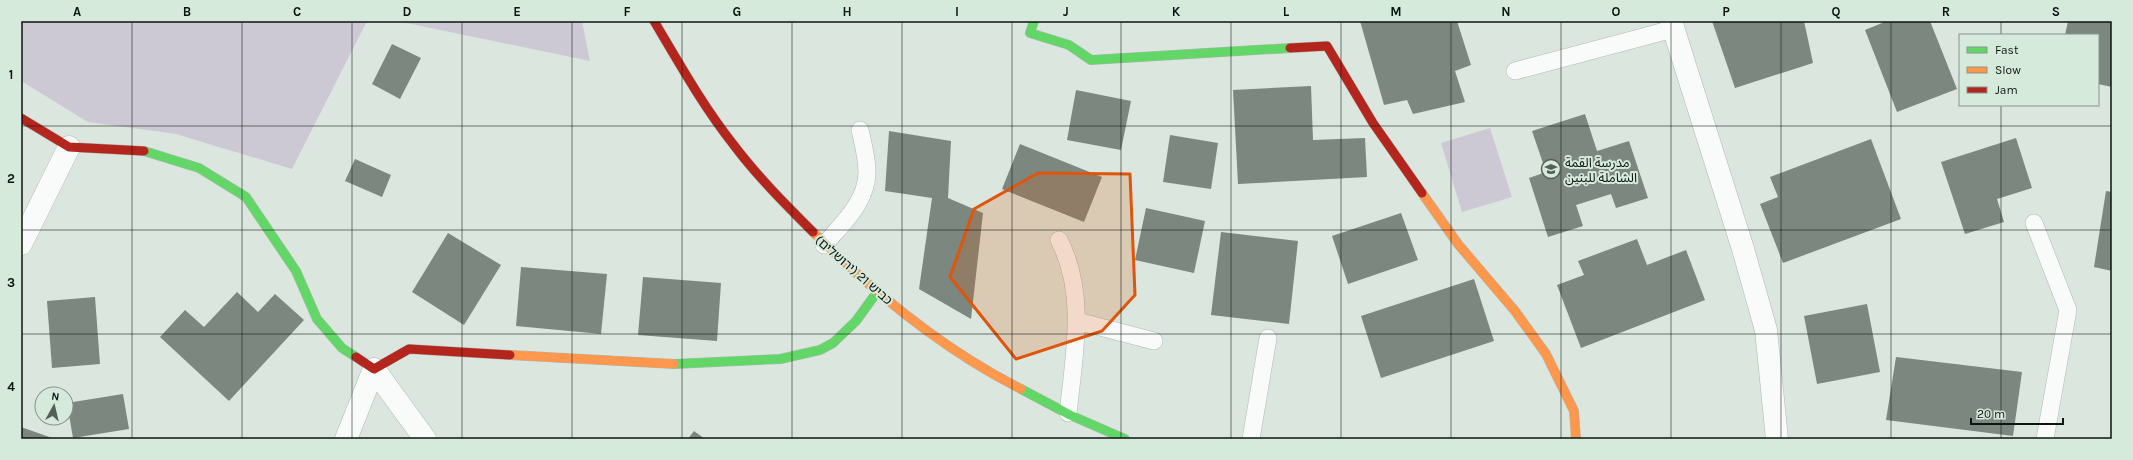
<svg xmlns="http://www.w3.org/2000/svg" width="2133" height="460" viewBox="0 0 2133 460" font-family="Karla,'Noto Sans Arabic','Noto Sans Hebrew',sans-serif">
  <rect width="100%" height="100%" fill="#dae6de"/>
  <path fill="#cdc9d4" d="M21 21H367L292 169 176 134 88 122 21 81Z
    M397 21H582L590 61Z
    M1490 128 1512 197 1462 212 1441 143Z"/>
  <path fill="#7c8780" d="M1360 21H1457L1471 65 1455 71 1465 102 1413 114 1407 100 1384 105Z
    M1712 21H1804L1813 63 1735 88Z
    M1887 21H1930L1957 89 1897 112 1865 30Z
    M2068 21H2112V87L2098 84V35H2065Z
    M392 44 421 58 400 99 372 84Z
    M1311 86 1313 140 1365 138 1367 177 1238 184 1233 90Z
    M1076 90 1131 101 1121 150 1067 140Z
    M1585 114 1597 151 1629 141 1648 198 1616 208 1611 194 1576 205 1583 226 1548 237 1529 178 1546 172 1532 131Z
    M889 131 951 141 948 198 983 213 971 319 919 289 932 198 885 191Z
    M1170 135 1218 143 1211 189 1163 182Z
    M2016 138 2032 188 1997 199 2004 222 1965 234 1941 162Z
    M1871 139 1901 219 1783 263 1760 204 1778 197 1770 177Z
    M1020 144 1102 177 1084 222 1002 189Z
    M355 159 391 175 382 197 345 181Z
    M2106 191 2112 192V271L2094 267Z
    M1146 208 1205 221 1194 273 1135 260Z
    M1401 213 1418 260 1348 284 1332 236Z
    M1221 232 1298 241 1289 324 1211 315Z
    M448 233 501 265 464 325 412 292Z
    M1637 239 1647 265 1686 250 1705 300 1581 348 1557 285 1584 275 1578 261Z
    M521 267 607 274 601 334 516 326Z
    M643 277 721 283 717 341 638 335Z
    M1474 279 1494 341 1381 378 1361 316Z
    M237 292 258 312 275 294 304 320 229 401 160 337 185 310 204 327Z
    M95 297 100 364 52 368 47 301Z
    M1867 304 1880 372 1817 384 1804 316Z
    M1896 357 2022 372 2013 436 1886 420Z
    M123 394 129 429 73 438 67 403Z
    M21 427 55 439H21Z
    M694 431 705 439H688Z"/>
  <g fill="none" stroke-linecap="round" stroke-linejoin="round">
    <defs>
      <path id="lane" d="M1515 71 1673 29
        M2034 223 2068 310 2045 439
        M1059 240C1087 294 1074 356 1068 413
        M824 245C842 224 867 202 867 172 867 158 863 143 860 130
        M1077 321 1154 341
        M1251 439 1268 338"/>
      <path id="street" d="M1671 21 1743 249 1766 330 1777 439
        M21 244 69 147
        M374 369 425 439
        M346 439 374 369"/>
      <path id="fast" d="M1034 21 1030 33 1069 45 1091 60 1290 48
        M144 151 199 168 246 197 296 271 317 319 342 348 356 357
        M674 364 780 359 820 350 833 343 856 321 877 292
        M1021 389 1070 415 1125 439"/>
      <path id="slow" d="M1422 193 1458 244 1515 311 1546 354 1574 411 1576 439
        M813 232C873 292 944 350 1021 389
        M510 355 674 364"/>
      <path id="jam" d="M654 21C679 63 703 106 733 144 757 176 785 204 813 232
        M1290 48 1327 46 1373 123 1422 193
        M21 118 69 147 144 151
        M356 357 374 369 409 349 510 355"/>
    </defs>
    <use href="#lane" stroke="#b0b8b3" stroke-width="18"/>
    <use href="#street" stroke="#b0b8b3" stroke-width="23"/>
    <use href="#fast" stroke="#b0b8b3" stroke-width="10"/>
    <use href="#slow" stroke="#b0b8b3" stroke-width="10"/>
    <use href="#jam" stroke="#b0b8b3" stroke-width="10"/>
    <use href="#lane" stroke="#f9fbfa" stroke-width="17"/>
    <use href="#street" stroke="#f9fbfa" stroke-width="22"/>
    <use href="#fast" stroke="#63d668" stroke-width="9"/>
    <use href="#slow" stroke="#ff974d" stroke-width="9"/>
    <use href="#jam" stroke="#b3261e" stroke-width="9"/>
  </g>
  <path fill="#dd560c" fill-opacity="0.2" stroke="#dd560c" stroke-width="3" stroke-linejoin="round" d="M1038 173 1130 174 1135 295 1102 331 1016 359 950 277 974 209Z"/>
  <path fill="none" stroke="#0e1410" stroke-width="1" stroke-opacity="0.55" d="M132 21V439M242 21V439M352 21V439M462 21V439M572 21V439M682 21V439M792 21V439M902 21V439M1012 21V439M1121 21V439M1231 21V439M1341 21V439M1451 21V439M1561 21V439M1671 21V439M1781 21V439M1891 21V439M2001 21V35M2001 105V439M21 126H2112M21 230H2112M21 334H2112"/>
  <defs>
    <symbol id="school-ring" viewBox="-11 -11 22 22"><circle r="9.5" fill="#d6eadc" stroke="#555e58" stroke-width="1.5"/><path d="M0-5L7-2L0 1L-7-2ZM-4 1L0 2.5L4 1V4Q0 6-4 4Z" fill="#555e58"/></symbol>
  </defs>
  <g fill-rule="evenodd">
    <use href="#school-ring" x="1540" y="158" width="22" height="22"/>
  </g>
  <g text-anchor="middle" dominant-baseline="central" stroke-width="4" stroke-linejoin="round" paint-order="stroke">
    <g font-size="13" fill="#0e1410" stroke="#d6eadc" text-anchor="start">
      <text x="1565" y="162">مدرسة القمة<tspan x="1565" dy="15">الشاملة للبنين</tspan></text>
    </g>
    <g font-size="13" fill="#0e1410" stroke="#d6eadc">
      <text transform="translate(854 270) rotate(41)">כביש 21 (ירושלים)</text>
    </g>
  </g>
  <rect width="2133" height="460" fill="none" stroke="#d6eadc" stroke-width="44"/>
  <rect x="1959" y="34" width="140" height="72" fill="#d6eadc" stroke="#86948a"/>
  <rect x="1967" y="47" width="20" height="6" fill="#63d668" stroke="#86948a"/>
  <text x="1995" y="54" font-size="12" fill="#0e1410">Fast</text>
  <rect x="1967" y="67" width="20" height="6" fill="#ff974d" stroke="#86948a"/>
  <text x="1995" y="74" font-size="12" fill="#0e1410">Slow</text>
  <rect x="1967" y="87" width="20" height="6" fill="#b3261e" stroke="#86948a"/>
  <text x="1995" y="94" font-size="12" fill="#0e1410">Jam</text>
  <g transform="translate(54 406) rotate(8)"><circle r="19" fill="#d6eadc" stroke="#86948a"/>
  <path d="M0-3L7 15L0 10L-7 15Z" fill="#555e58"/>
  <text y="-6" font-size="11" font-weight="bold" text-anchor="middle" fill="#0e1410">N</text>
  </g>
  <path d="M1971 418v6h92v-6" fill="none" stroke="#0e1410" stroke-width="2"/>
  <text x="1977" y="418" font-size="12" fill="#0e1410" stroke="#d6eadc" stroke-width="3" paint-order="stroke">20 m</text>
  <rect x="22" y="22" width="2089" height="416" fill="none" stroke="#0e1410" stroke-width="1.5"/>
  <g font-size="13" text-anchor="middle" font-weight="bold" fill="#0e1410">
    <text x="77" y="16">A</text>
    <text x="187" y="16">B</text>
    <text x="297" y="16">C</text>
    <text x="407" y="16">D</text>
    <text x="517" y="16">E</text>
    <text x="627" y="16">F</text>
    <text x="737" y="16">G</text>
    <text x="847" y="16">H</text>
    <text x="957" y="16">I</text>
    <text x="1066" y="16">J</text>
    <text x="1176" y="16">K</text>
    <text x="1286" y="16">L</text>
    <text x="1396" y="16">M</text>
    <text x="1506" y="16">N</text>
    <text x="1616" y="16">O</text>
    <text x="1726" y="16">P</text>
    <text x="1836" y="16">Q</text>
    <text x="1946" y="16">R</text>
    <text x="2056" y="16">S</text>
    <text x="11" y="79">1</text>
    <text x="11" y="183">2</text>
    <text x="11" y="287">3</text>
    <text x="11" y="391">4</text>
  </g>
</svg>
